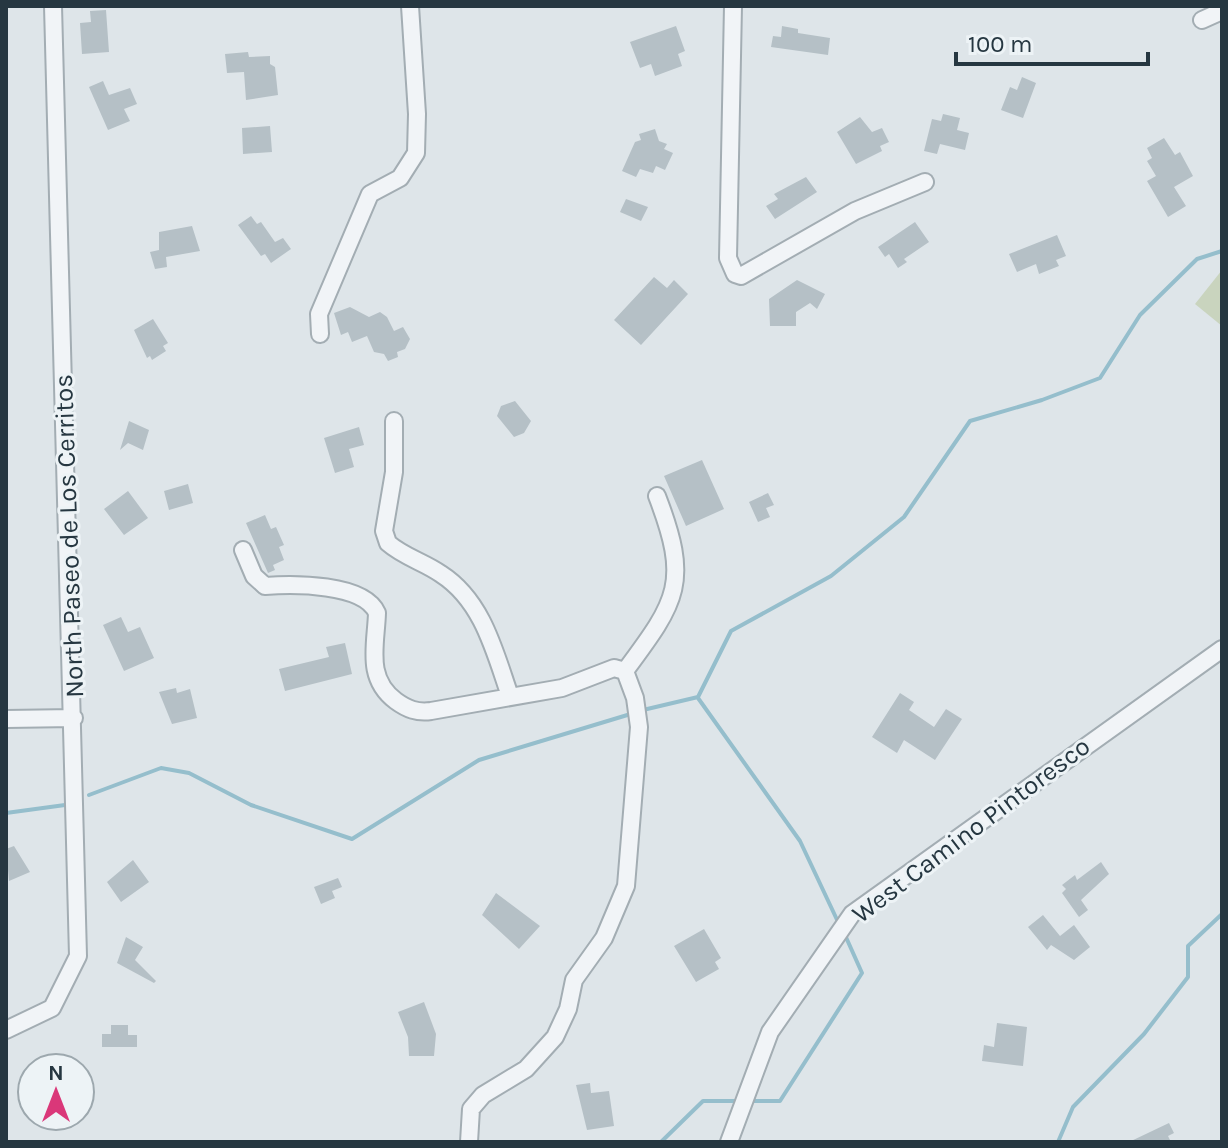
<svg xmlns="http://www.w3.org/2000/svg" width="1228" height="1148" viewBox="0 0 1228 1148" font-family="Karla,sans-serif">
  <rect width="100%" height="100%" fill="#dee5e9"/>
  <path fill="#c9d4be" d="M1222 270V326L1195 304Z"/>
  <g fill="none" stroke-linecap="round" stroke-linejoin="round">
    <path stroke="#95becc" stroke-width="4" d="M698 698 800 841 839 924
      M643 710 698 697 731 631 831 576 904 517 970 421 1042 400 1100 378 1140 315 1197 259 1222 251
      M89 795 161 768 189 773 251 805 352 839 479 760 634 713
      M6 813 65 805
      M750 1101H780L862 973 845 935
      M661 1142 703 1101H738
      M1058 1142 1073 1107 1144 1034 1188 977V946L1222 914"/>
  </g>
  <path fill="#b5c0c6" d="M106 10 109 52 82 54 80 23 91 22 90 11Z
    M676 26 685 51 678 54 682 66 655 76 651 64 640 68 630 42Z
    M782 26 798 29V33L830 38 828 55 771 47 773 36 781 37Z
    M248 52 249 57 270 56V64L275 67 278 95 246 100 244 72 227 73 225 54Z
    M1022 77 1036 83 1023 118 1001 110 1010 87 1017 90Z
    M103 81 109 95 130 88 137 104 124 109 130 121 108 130 89 87Z
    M943 114 960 118 957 130 969 133 965 150 940 144 937 154 924 151 932 119 941 121Z
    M860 117 872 132 882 128 889 142 880 146 882 151 856 164 837 132Z
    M270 126 272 152 243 154 242 128Z
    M655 129 659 141 667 144 664 149 673 153 665 170 656 166 653 173 640 169 636 177 622 171 635 142 641 140 639 134Z
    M1164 138 1175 155 1180 152 1193 176 1174 187 1186 206 1168 217 1147 181 1156 176 1147 161 1152 158 1147 148Z
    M806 177 817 192 775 219 766 206 778 199 774 194Z
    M626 199 648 207 641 221 620 212Z
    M251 216 257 224 261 222 275 242 283 238 291 249 271 263 265 254 261 256 238 225Z
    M915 222 929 242 904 259 907 262 898 268 889 254 885 257 878 247Z
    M192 226 200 251 166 257 167 267 155 269 150 252 159 250V232Z
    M1057 235 1066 256 1056 260 1059 266 1039 274 1036 264 1017 272 1009 254Z
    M654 277 667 288 674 280 688 294 641 345 614 320Z
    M797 280 825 294 817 309 810 303 796 312V326H770L769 299Z
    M350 307 369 317 380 312 387 317 394 331 403 327 410 339 405 349 397 352 398 357 388 361 384 354 374 352 367 336 352 342 348 332 341 335 334 313Z
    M153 319 168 343 163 346 166 351 152 360 150 356 147 358 134 330Z
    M515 401 531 421 524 433 514 437 497 416 501 406Z
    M129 421 149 430 143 450 128 443 120 450Z
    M359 427 364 445 349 449 354 467 335 473 324 438Z
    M702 460 724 509 686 526 664 476Z
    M188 484 193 503 169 510 164 491Z
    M128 491 148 518 124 535 104 509Z
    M768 493 774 505 766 508 770 517 758 522 749 502Z
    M265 515 271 529 276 527 284 545 279 547 284 560 273 565 275 570 268 573 246 523Z
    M121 617 128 632 140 627 154 658 124 671 103 625Z
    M345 643 352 674 285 691 279 669 329 657 326 647Z
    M176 688 177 693 190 689 197 718 172 724 159 692Z
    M900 693 914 702 909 710 934 727 946 709 962 719 935 760 904 740 897 753 872 737Z
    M14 846 30 872 9 881 6 849Z
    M133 860 149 882 121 902 107 882Z
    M1101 862 1109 874 1081 900 1088 910 1079 917 1062 893 1066 889 1062 885 1075 875 1077 880Z
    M338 878 342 887 332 891 335 898 321 904 314 887Z
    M496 893 540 926 519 949 482 915Z
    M1043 915 1060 936 1074 925 1090 947 1074 960 1051 945 1047 950 1028 927Z
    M704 929 721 958 715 962 719 969 696 982 674 946Z
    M126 937 143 947 135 960 156 981 154 983 117 963Z
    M424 1002 436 1034 434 1056H409L408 1037 398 1012Z
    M997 1023 1027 1027 1023 1066 982 1061 984 1045 994 1047Z
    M111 1025H128V1035H137V1047H102V1034H111Z
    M590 1083 591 1093 609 1091 614 1126 587 1130 576 1085Z
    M1169 1123 1174 1133 1168 1136 1171 1142H1129Z"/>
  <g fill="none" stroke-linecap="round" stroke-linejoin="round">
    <defs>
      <path id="minor" d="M733 6 728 258 735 274 741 276 855 211 925 182
        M1202 20 1222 11
        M320 334 319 314 370 194 400 178 416 153 417 114 410 6
        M394 421V472L384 531 388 543C404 557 424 562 441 574 483 601 495 653 510 696
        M243 550 254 576 265 586C293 584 364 583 377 613 376 645 365 678 396 701 407 709 417 713 431 711L562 688 614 668 625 671 635 698 639 727 626 886 604 938 574 980 568 1009 555 1037 526 1069 483 1095 471 1109 469 1142
        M625 671C678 600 690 582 657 496
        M6 719 74 718
        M6 1030 52 1008 78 956 53 6
        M729 1142 770 1032 852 914 1222 649"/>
    </defs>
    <use href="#minor" stroke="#a3adb3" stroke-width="20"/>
    <use href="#minor" stroke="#f1f4f7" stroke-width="16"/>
  </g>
  <g text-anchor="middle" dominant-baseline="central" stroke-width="6" stroke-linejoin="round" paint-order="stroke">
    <g font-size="26" fill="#263741" stroke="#edf3f6">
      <text transform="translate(69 536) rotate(-92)">North Paseo de Los Cerritos</text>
      <text transform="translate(971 830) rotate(-37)">West Camino Pintoresco</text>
    </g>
  </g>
  <rect width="1228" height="1148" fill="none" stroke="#263741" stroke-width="16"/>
  <g transform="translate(56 1092)"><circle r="38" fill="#edf3f6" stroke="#9da8ae" stroke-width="2"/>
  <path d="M0-6L14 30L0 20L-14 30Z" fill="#da3779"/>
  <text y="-12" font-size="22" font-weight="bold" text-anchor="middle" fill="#263741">N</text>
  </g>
  <path d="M956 52v12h192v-12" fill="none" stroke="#263741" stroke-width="4"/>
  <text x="968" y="52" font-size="24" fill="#263741" stroke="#edf3f6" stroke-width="6" paint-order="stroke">100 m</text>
</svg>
